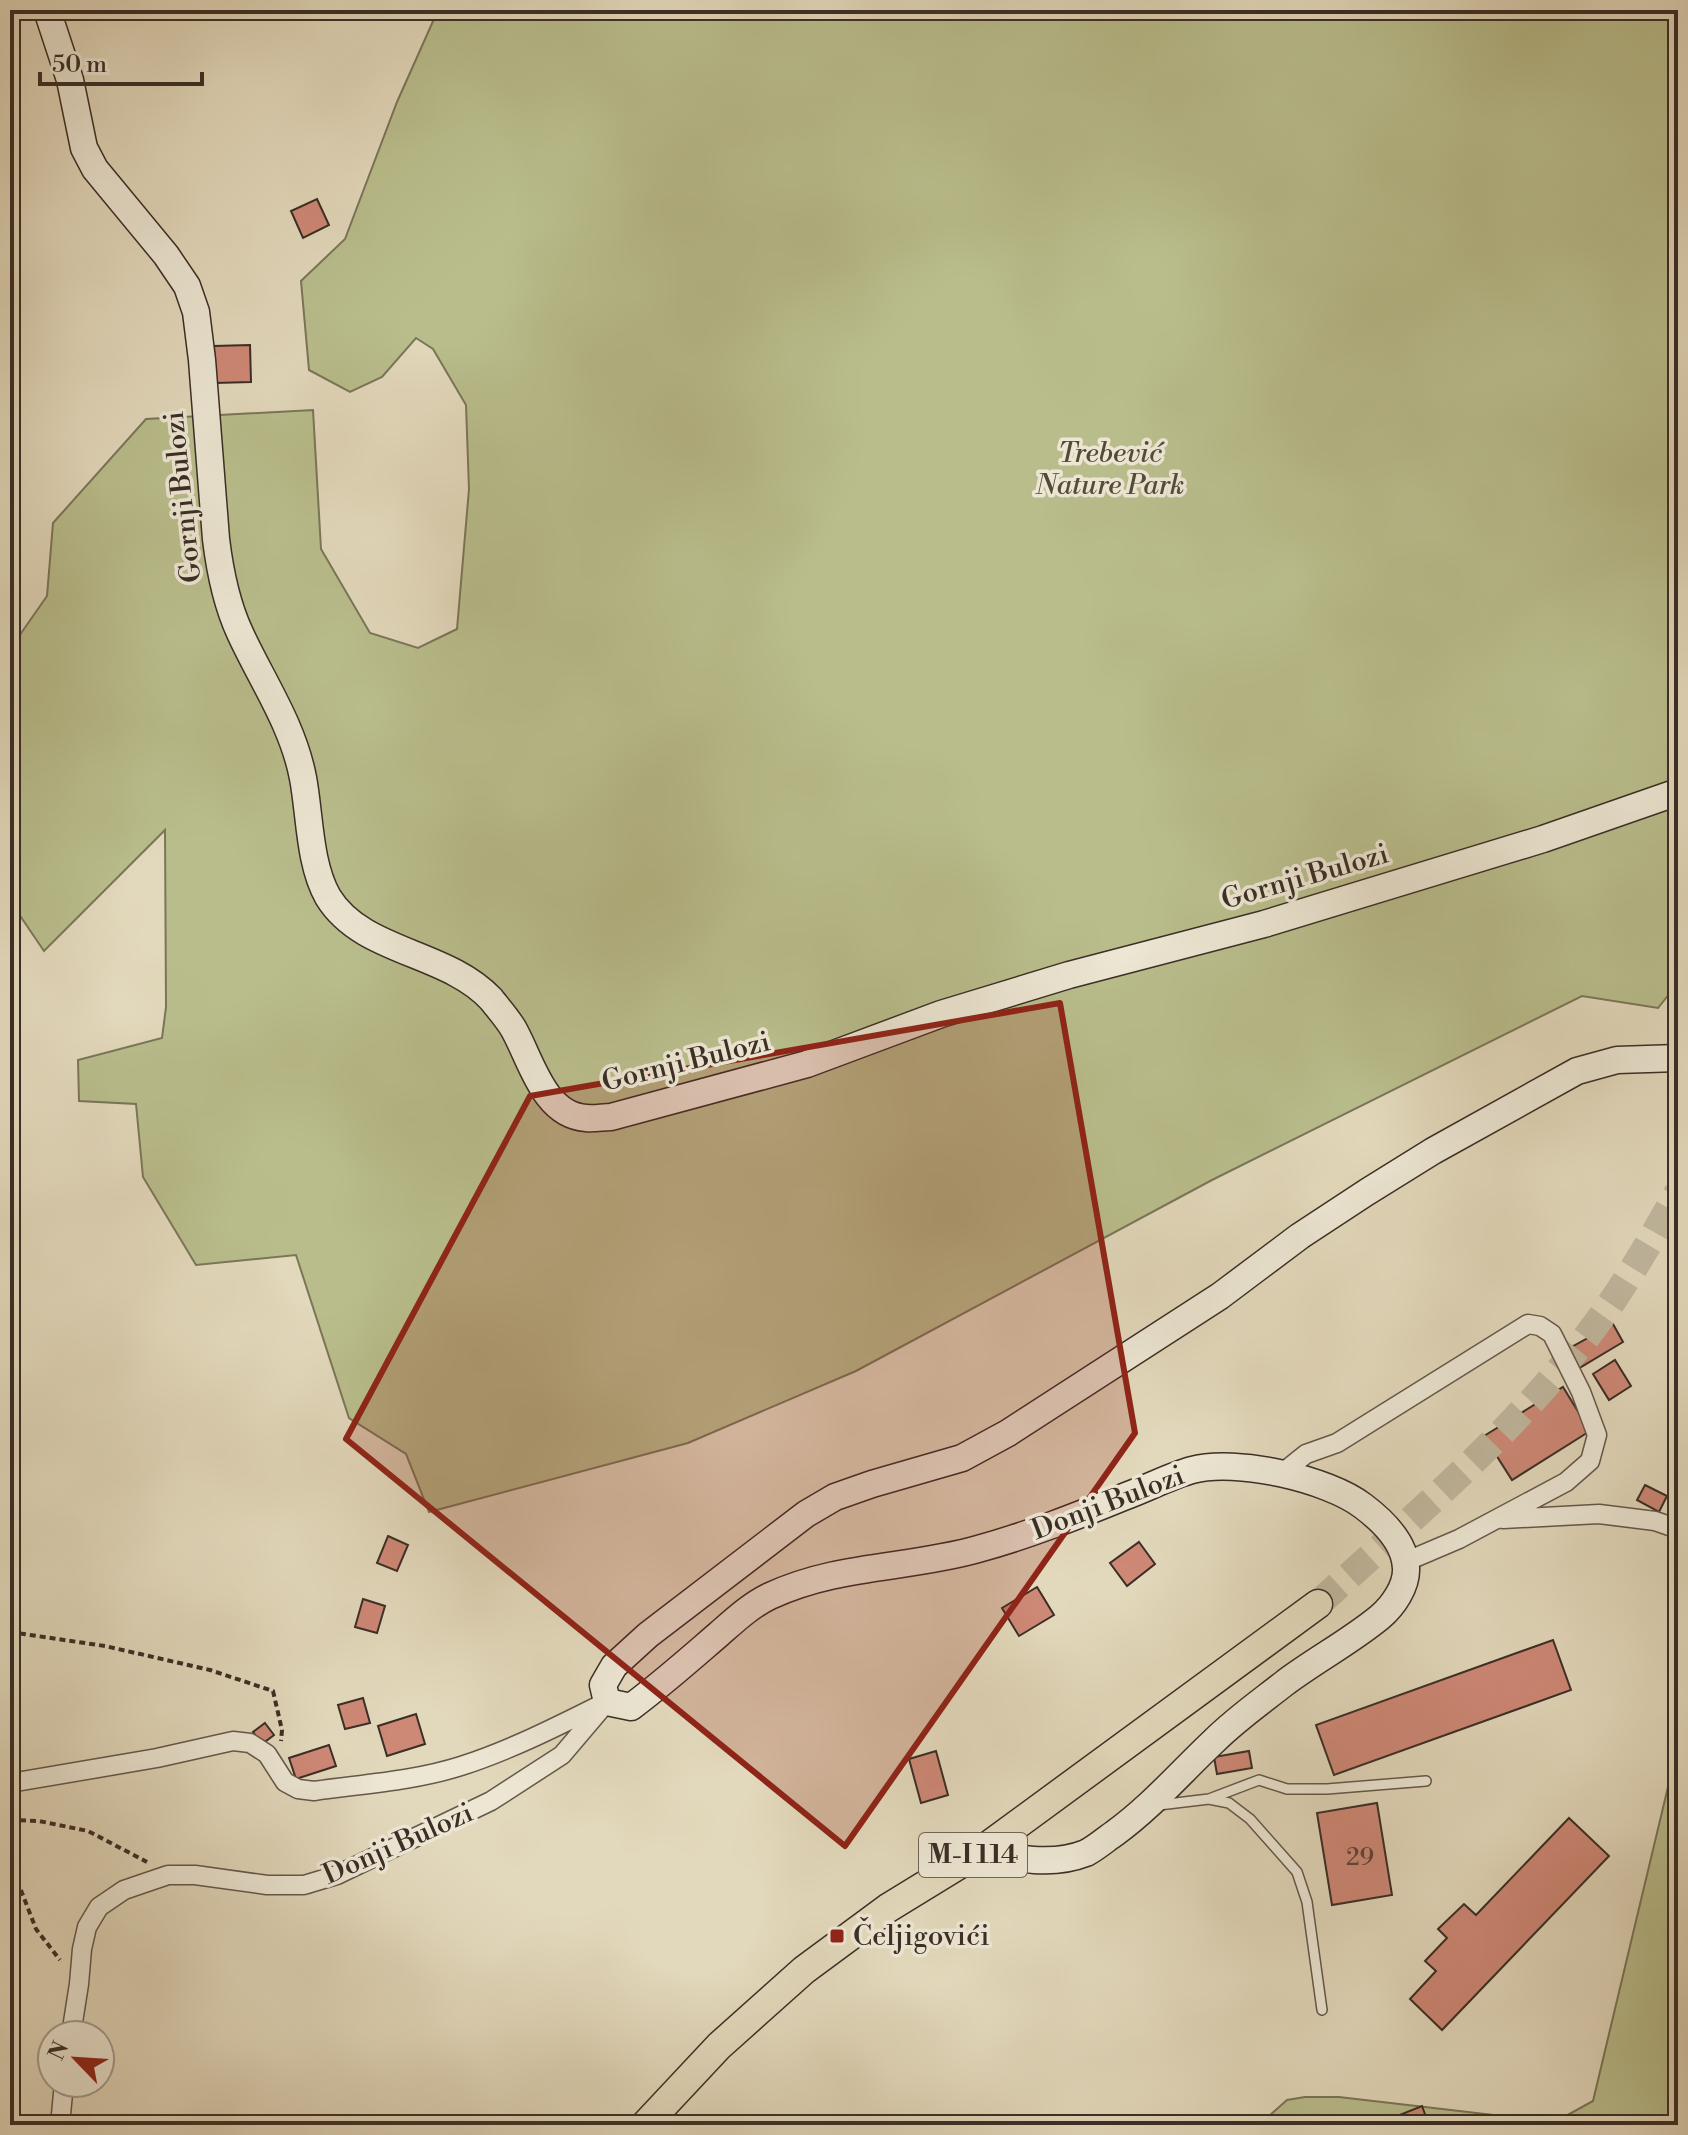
<svg xmlns="http://www.w3.org/2000/svg" width="1688" height="2135" viewBox="0 0 1688 2135" font-family="'Libre Bodoni',serif">
  <rect width="100%" height="100%" fill="#e2d8bb"/>
  <filter id="stains"><feTurbulence type="fractalNoise" baseFrequency=".0025" numOctaves="4"/><feColorMatrix values="0 0 0 0 .2 0 0 0 0 .09 0 0 0 0 .02 0 0 0 .5 -.17"/></filter>
  <radialGradient id="worn" r=".72"><stop offset=".6" stop-color="#630" stop-opacity="0"/><stop offset="1" stop-color="#630" stop-opacity=".3"/></radialGradient>
  <path fill="#b9bd8c" stroke="#7a7659" stroke-width="2" d="M438 10H1678V983L1658 1008 1582 996 1212 1180 856 1371 688 1443 429 1512 406 1454 349 1418 296 1255 196 1265 143 1177 136 1104 79 1101 78 1060 162 1038 166 1007 165 830 44 951 10 901V649L47 596 53 523 146 419 313 410 321 549 370 633 418 648 457 629 469 489 466 405 433 349 416 338 382 377 350 392 309 370 301 281 345 239 397 102Z
    M1678 1745V2125H1259L1287 2100 1305 2097H1339L1555 2122 1593 2101Z"/>
  <path fill="#ce8876" stroke="#3a2e26" stroke-width="2" d="M317 199 329 225 303 238 291 211Z
    M250 345 251 382 215 383 214 346Z
    M1613 1324 1623 1342 1581 1367 1570 1348Z
    M1615 1360 1631 1386 1609 1400 1593 1374Z
    M1563 1387 1590 1431 1512 1480 1484 1436Z
    M1645 1485 1667 1496 1659 1512 1637 1500Z
    M388 1536 408 1545 397 1571 377 1563Z
    M1139 1542 1155 1564 1127 1586 1110 1563Z
    M1037 1587 1054 1615 1019 1636 1002 1608Z
    M363 1599 385 1606 377 1633 355 1627Z
    M1553 1640 1571 1690 1334 1775 1316 1725Z
    M363 1698 370 1723 345 1729 338 1705Z
    M416 1714 425 1744 387 1756 378 1726Z
    M265 1723 274 1735 262 1744 253 1732Z
    M329 1745 336 1766 296 1779 289 1758Z
    M936 1751 948 1795 921 1803 909 1759Z
    M1249 1751 1252 1768 1217 1774 1214 1757Z
    M1377 1803 1392 1895 1332 1905 1317 1813Z
    M1569 1818 1609 1856 1442 2030 1410 1999 1436 1971 1425 1961 1447 1938 1438 1929 1464 1904 1476 1915Z
    M1422 2106 1429 2125H1395L1392 2118Z"/>
  <g fill="none" stroke-linecap="round" stroke-linejoin="round">
    <path stroke="#c0b69d" stroke-width="28" stroke-dasharray="28 14" stroke-linecap="butt" d="M1318 1604C1406 1524 1496 1447 1571 1356 1614 1305 1646 1249 1678 1192"/>
    <defs>
      <path id="lane" d="M1209 1799 1259 1780 1287 1789H1327L1426 1781
        M1159 1805 1209 1799 1229 1803 1250 1819 1297 1872 1307 1902 1322 2010"/>
      <path id="street" d="M1281 1474 1306 1454 1337 1443 1528 1324 1540 1326 1552 1334 1581 1392 1597 1435 1590 1461 1566 1482 1459 1539 1405 1562
        M1503 1519 1599 1514 1655 1521 1678 1529
        M10 1787 16 1782 157 1758 233 1741 250 1743 267 1754 285 1782 298 1789 314 1791C363 1784 414 1781 461 1766 508 1751 554 1728 598 1706
        M71 2035 79 1984 82 1949 87 1927 99 1907 124 1890 168 1875H195L267 1885H304L337 1875 491 1801 562 1755 607 1702
        M60 2125 64 2083"/>
      <path id="secondary" d="M47 10 70 80 84 148 95 169 166 255 187 286 196 312 202 360 216 539C220 572 226 603 240 633 262 681 293 725 303 778 310 815 309 864 328 897 362 953 446 951 491 999 498 1008 507 1018 513 1028 531 1059 543 1115 586 1118 594 1119 603 1117 611 1117L807 1064 941 1014 1069 975 1264 924 1543 839 1678 792
        M981 1851C1017 1858 1050 1867 1086 1853 1096 1848 1106 1839 1115 1833 1152 1806 1181 1772 1214 1741 1236 1719 1262 1701 1286 1682 1317 1659 1351 1641 1380 1617 1393 1606 1407 1586 1406 1568 1405 1542 1383 1521 1363 1506 1328 1479 1236 1458 1192 1470 1170 1476 1148 1488 1126 1496 1077 1516 1029 1535 978 1549 908 1569 839 1564 770 1596 751 1605 735 1620 719 1634 690 1659 662 1684 631 1707L607 1702 603 1685 614 1666 648 1635 806 1514 835 1497 872 1484 962 1458 1008 1433 1220 1296 1300 1236 1367 1192 1433 1151 1577 1071 1617 1060 1678 1058"/>
      <path id="primary" d="M645 2125 719 2046 804 1970 888 1908 981 1851 1318 1604"/>
    </defs>
    <use href="#lane" stroke="#64584b" stroke-width="12"/>
    <use href="#street" stroke="#64584b" stroke-width="21"/>
    <use href="#secondary" stroke="#3a2e26" stroke-width="29"/>
    <use href="#primary" stroke="#3a2e26" stroke-width="31"/>
    <path stroke="#3a2e26" stroke-width="4" stroke-dasharray="6 4" stroke-linecap="butt" d="M10 1632 105 1646 210 1670 273 1691 282 1730 281 1741
      M10 1820 39 1821 88 1831 147 1862
      M10 1862 36 1929 60 1960"/>
    <use href="#lane" stroke="#ece6d3" stroke-width="9"/>
    <use href="#street" stroke="#ece6d3" stroke-width="18"/>
    <use href="#secondary" stroke="#ece6d3" stroke-width="26"/>
    <use href="#primary" stroke="#e2d8bb" stroke-width="28"/>
  </g>
  <path fill="#8f2418" fill-opacity="0.2" stroke="#8f2418" stroke-width="6" stroke-linejoin="round" d="M1060 1003 1135 1433 845 1846 346 1439 530 1096Z"/>
  <rect fill="#8f2418" stroke="#ece6d3" stroke-width="3" x="829" y="1928" width="16" height="16" rx="4"/>
  <g text-anchor="middle" dominant-baseline="central" stroke-width="7" stroke-linejoin="round" paint-order="stroke">
    <g font-size="24" fill="#5f443a">
      <text x="1360" y="1858">29</text>
    </g>
    <rect fill="#ece6d3" stroke="#6f655a" stroke-width="2" x="919" y="1833" width="108" height="44" rx="6"/>
    <g font-size="26" font-weight="bold" fill="#3a2e26">
      <text x="973" y="1855">M-I 114</text>
    </g>
    <g font-size="28" font-style="italic" fill="#534b3a" stroke="#ece6d3">
      <text x="1110" y="453">Trebević<tspan x="1110" dy="32">Nature Park</tspan></text>
    </g>
    <g font-size="28" fill="#3a2e26" stroke="#ece6d3">
      <text transform="translate(183 497) rotate(-96)">Gornji Bulozi</text>
      <text transform="translate(1305 877) rotate(-16)">Gornji Bulozi</text>
      <text transform="translate(686 1062) rotate(-14)">Gornji Bulozi</text>
      <text transform="translate(1108 1503) rotate(-21)">Donji Bulozi</text>
      <text transform="translate(398 1844) rotate(-24)">Donji Bulozi</text>
    </g>
    <g font-size="28" fill="#3a2e26" stroke="#ece6d3" text-anchor="start">
      <text x="853" y="1936">Čeljigovići</text>
    </g>
  </g>
  <rect width="1688" height="2135" fill="none" stroke="#e2d8bb" stroke-width="40"/>
  <rect x="12" y="12" width="1664" height="2111" fill="none" stroke="#3a2e26" stroke-width="4"/>
  <rect x="20" y="20" width="1648" height="2095" fill="none" stroke="#3a2e26" stroke-width="2"/>
  <g transform="translate(76 2059) rotate(295)"><circle r="38" fill="#ece6d3" stroke="#a59c8e" stroke-width="2"/>
  <path d="M0-6L14 30L0 20L-14 30Z" fill="#8f2418"/>
  <text y="-12" font-size="22" font-weight="bold" text-anchor="middle" fill="#3a2e26">N</text>
  </g>
  <path d="M40 72v12h162v-12" fill="none" stroke="#3a2e26" stroke-width="4"/>
  <text x="52" y="72" font-size="24" fill="#3a2e26" stroke="#ece6d3" stroke-width="6" paint-order="stroke">50 m</text>
  <rect width="100%" height="100%" filter="url(#stains)"/>
  <rect width="100%" height="100%" fill="url(#worn)"/>
</svg>
